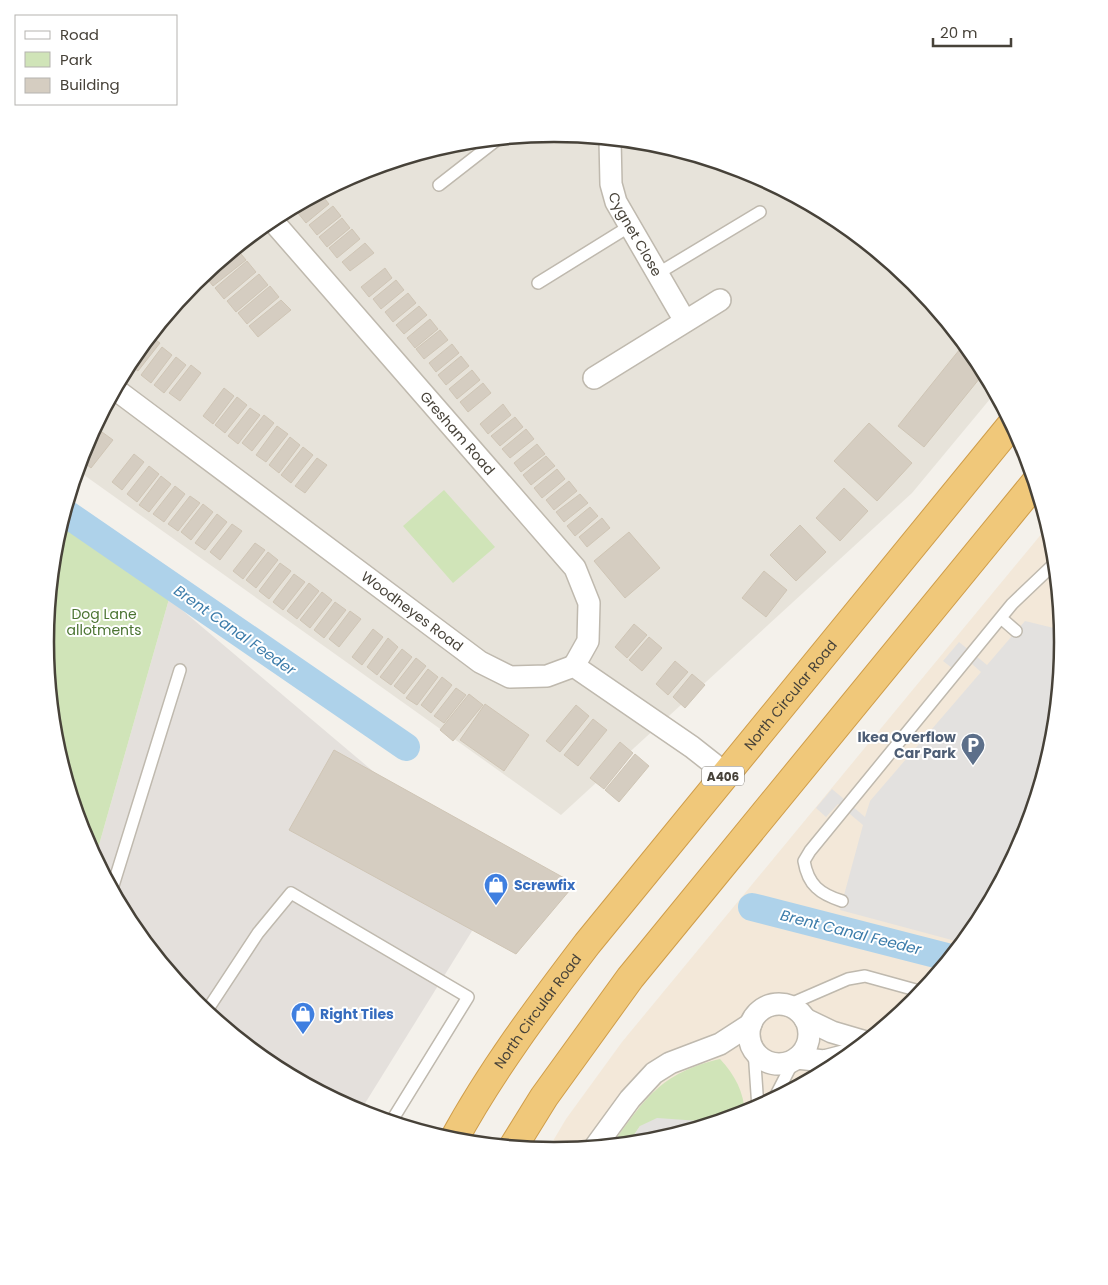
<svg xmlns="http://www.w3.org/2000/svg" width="1108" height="1285" viewBox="0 0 1108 1285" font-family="Poppins,sans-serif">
  <rect width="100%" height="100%" fill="#f4f1eb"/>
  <path fill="#e7e3da" d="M554 134 654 143 749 172 837 219 914 283 977 360 995 393 912 493 561 815 77 470 84 447 131 359 194 282 271 219 359 172 455 143Z"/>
  <path fill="#f3e8d9" d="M1048 526 1053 543 1063 643 1053 742 1024 838 977 926 914 1003 837 1066 749 1113 653 1142 547 1151 566 1119 622 1042Z"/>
  <path fill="#e4e0dc" d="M169 599 503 881 359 1113 271 1066 194 1002 131 925 95 859Z"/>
  <path fill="#d0e4b8" d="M444 490 495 547 453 583 403 526Z
    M61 523 169 599 95 859 84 837 55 742 45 642 55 543Z
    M720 1059C735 1075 744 1092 745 1114L700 1127V1121L640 1126 628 1144 611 1146C645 1099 660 1073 720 1059Z"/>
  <path fill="#e3e1df" d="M1025 621 1062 630 1063 643 1053 742 1024 838 977 926 963 943 840 910 863 825 838 804 826 817 816 808 832 789 865 817 870 801 981 672 963 656 952 668 943 661 959 642 987 665Z
    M657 1118 700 1121V1127L653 1142 628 1144 640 1126Z"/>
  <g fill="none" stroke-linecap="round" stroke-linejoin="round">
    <path stroke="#aed2ea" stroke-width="28" d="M64 512 406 747
      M752 907 951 958"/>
  </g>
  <path fill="#d5cdc1" stroke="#cfc5b5" d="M321 194 329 204 306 223 298 213Z
    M333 206 341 216 317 235 309 225Z
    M342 218 350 228 327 247 319 237Z
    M352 229 360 239 337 258 329 248Z
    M365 243 374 253 350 271 342 262Z
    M237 249 246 260 213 286 204 275Z
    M247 261 256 272 224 299 215 288Z
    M385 268 392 278 369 297 361 287Z
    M259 274 268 285 236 312 227 301Z
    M396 280 404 290 381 309 373 299Z
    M270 286 279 297 247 324 238 313Z
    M408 293 416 303 393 322 385 312Z
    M281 300 291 310 258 337 249 326Z
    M419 306 427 315 404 334 396 325Z
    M430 319 438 329 415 348 407 338Z
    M440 330 448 340 424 359 416 349Z
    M150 336 160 343 138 371 128 364Z
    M452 344 459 353 436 372 429 363Z
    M162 347 172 355 151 383 141 375Z
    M960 349 980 366 984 373 924 447 898 426Z
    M461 356 469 366 446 385 438 375Z
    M176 357 186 365 164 393 154 385Z
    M191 365 201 373 180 401 169 393Z
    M472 370 480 380 457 399 449 389Z
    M483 383 491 393 468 412 460 402Z
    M224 388 234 396 213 424 203 416Z
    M237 397 247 405 225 433 215 425Z
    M503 404 511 415 488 434 480 424Z
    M250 408 260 415 238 444 228 436Z
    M264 415 274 423 252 451 242 443Z
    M515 417 523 427 500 446 491 436Z
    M869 423 912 463 877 501 834 461Z
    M277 426 288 434 266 462 256 455Z
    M95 427 97 429 86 444Z
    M526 429 534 439 510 458 502 449Z
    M102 432 113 440 91 468 81 460Z
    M290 437 300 445 279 473 269 465Z
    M537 444 545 454 521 472 514 463Z
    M303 447 313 455 291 483 281 475Z
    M134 454 144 462 122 490 112 482Z
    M546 456 555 466 531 485 523 475Z
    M317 458 327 465 305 493 295 486Z
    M149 466 159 474 137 502 127 494Z
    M557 469 565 479 542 498 534 488Z
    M161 476 171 484 149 512 139 505Z
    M569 481 577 491 554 510 546 500Z
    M175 486 185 494 164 522 153 514Z
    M844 488 868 511 840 541 816 518Z
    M580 494 588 503 564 522 556 512Z
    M190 496 200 503 178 531 168 524Z
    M203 504 213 512 191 540 181 532Z
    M590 507 598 516 575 536 567 526Z
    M217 514 227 522 205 550 195 543Z
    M602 518 610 528 587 547 579 537Z
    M232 524 242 531 220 560 210 552Z
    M800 525 826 552 796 581 770 555Z
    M629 532 660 568 625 598 594 561Z
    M255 543 265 550 243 579 233 571Z
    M268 552 278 560 256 588 246 580Z
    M280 563 291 571 269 599 259 591Z
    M764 571 787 590 766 617 742 598Z
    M294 574 305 582 283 610 273 602Z
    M309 583 319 591 297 619 287 611Z
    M322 592 332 600 310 628 300 620Z
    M335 602 346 610 324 638 314 630Z
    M350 611 361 619 339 647 329 639Z
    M634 624 647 635 627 658 615 647Z
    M373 629 383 637 362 665 352 657Z
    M649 637 662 648 642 671 629 660Z
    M388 638 398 647 377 675 367 667Z
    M402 649 412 657 391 685 380 677Z
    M416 658 426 666 404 694 394 686Z
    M675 661 688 672 668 695 656 684Z
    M428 669 438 677 417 705 406 698Z
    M692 674 705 685 685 708 673 697Z
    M442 677 452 685 431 713 421 705Z
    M456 688 466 695 444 723 434 716Z
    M469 694 483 705 453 741 440 730Z
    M485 704 529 735 504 771 460 740Z
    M576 705 589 716 560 752 546 741Z
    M593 719 607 730 578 766 564 755Z
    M620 742 633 753 604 789 590 778Z
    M334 750 575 884 516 954 289 830Z
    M635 754 649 766 619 802 605 790Z"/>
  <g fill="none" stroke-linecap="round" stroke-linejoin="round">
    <defs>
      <path id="lane" d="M439 185 498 139
        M657 274 760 212
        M538 283 630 226
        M1001 618 1016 631
        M112 889 180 670
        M842 901C820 894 808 885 804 861L810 851 1012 604 1055 563
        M788 1005 848 979 865 976 923 992
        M206 1012 258 933 291 893 468 997 391 1122
        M754 1050 758 1108
        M774 1099 794 1060"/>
      <g id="street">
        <path id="s1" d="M610 139 611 184 616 202 685 321"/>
        <path id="s2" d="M271 219 575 568 589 603 588 641 574 666"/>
        <path d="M594 378 720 300"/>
        <path id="s3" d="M115 389 480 662 510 677 547 676 574 666 692 747 725 773"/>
        <circle cx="779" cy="1034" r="30"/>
        <path d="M805 1019 832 1032 866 1042"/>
        <path d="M797 1058 824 1061 851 1054"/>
        <path d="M595 1147 630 1099 654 1073 670 1063 720 1044 751 1024"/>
      </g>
      <g id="highway">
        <path id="s4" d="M453 1141C491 1071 539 1007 587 944L1012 424"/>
        <path d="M513 1147 544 1097 630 978 1035 483"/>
      </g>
    </defs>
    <use href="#lane" stroke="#bfb9ae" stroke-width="14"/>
    <use href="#street" stroke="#bfb9ae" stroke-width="24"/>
    <use href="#highway" stroke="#cf9d4a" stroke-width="30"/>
    <use href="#lane" stroke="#fff" stroke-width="11"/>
    <use href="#street" stroke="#fff" stroke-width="21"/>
    <use href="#highway" stroke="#f0c87a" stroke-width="28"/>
  </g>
  <defs>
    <symbol id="parking-pin" viewBox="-11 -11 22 30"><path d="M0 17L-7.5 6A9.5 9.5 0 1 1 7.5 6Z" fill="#5c6f8a" stroke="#fff"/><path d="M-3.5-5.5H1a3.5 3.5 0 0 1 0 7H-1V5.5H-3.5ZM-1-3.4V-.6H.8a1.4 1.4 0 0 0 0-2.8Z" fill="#fff"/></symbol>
    <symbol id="shop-pin" viewBox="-11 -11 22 30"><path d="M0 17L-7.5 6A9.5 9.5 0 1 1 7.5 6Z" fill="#3f7fe0" stroke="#fff"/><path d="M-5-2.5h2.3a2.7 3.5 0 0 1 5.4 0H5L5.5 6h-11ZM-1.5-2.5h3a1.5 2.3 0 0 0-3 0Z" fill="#fff"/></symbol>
  </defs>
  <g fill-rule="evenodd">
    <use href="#parking-pin" x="959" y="731" width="28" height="38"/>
    <use href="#shop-pin" x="482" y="871" width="28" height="38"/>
    <use href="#shop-pin" x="289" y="1000" width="28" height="38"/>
  </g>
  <g text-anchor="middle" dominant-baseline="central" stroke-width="4" stroke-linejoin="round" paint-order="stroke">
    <rect fill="#fff" stroke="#7e7b74" stroke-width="1" x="702" y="766.5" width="42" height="19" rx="4"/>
    <g font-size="12" font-weight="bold" fill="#474239">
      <text x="723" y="776">A406</text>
    </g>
    <g font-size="14" fill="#474239" stroke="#fff">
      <text stroke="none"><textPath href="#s1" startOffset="101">Cygnet Close</textPath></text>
      <text stroke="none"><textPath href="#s2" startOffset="284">Gresham Road</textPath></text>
      <text stroke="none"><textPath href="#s3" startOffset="371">Woodheyes Road</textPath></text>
      <text stroke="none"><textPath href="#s4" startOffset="560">North Circular Road</textPath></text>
      <text stroke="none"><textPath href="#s4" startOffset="155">North Circular Road</textPath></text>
    </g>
    <g font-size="14" fill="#4b7432" stroke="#fff">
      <text x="104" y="614">Dog Lane<tspan x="104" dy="16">allotments</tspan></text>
    </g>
    <g font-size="14" font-weight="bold" fill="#4e5e75" stroke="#fff" text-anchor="end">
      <text x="956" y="737">Ikea Overflow<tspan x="956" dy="16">Car Park</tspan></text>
    </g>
    <g font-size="14" font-weight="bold" fill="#366cbe" stroke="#fff" text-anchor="start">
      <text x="514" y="885">Screwfix</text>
      <text x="320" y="1014">Right Tiles</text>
    </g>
    <g font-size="15" font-style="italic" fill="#3c7caa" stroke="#fff">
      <text transform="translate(235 630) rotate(35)">Brent Canal Feeder</text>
      <text transform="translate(851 932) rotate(14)">Brent Canal Feeder</text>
    </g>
  </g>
  <path d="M0 0H1108V1285H0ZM54 642a500 500 0 1 1 1000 0a500 500 0 1 1-1000 0Z" fill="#fff" fill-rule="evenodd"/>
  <path fill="none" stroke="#474239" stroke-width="2.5" d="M54 642a500 500 0 1 1 1000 0a500 500 0 1 1-1000 0Z"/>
  <rect x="15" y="15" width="162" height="90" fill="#ffffff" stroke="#b5b3b0"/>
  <rect x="25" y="31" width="25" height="8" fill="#ffffff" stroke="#b5b3b0"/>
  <text x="60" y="40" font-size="15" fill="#474239">Road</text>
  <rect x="25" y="52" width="25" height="15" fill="#d0e4b8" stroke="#b5b3b0"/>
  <text x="60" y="65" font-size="15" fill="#474239">Park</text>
  <rect x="25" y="78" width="25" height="15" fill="#d5cdc1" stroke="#b5b3b0"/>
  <text x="60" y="90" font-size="15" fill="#474239">Building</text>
  <path d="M933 38v8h78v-8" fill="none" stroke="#474239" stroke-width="2.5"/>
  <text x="940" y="38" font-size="15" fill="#474239" stroke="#ffffff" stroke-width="4" paint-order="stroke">20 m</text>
</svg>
